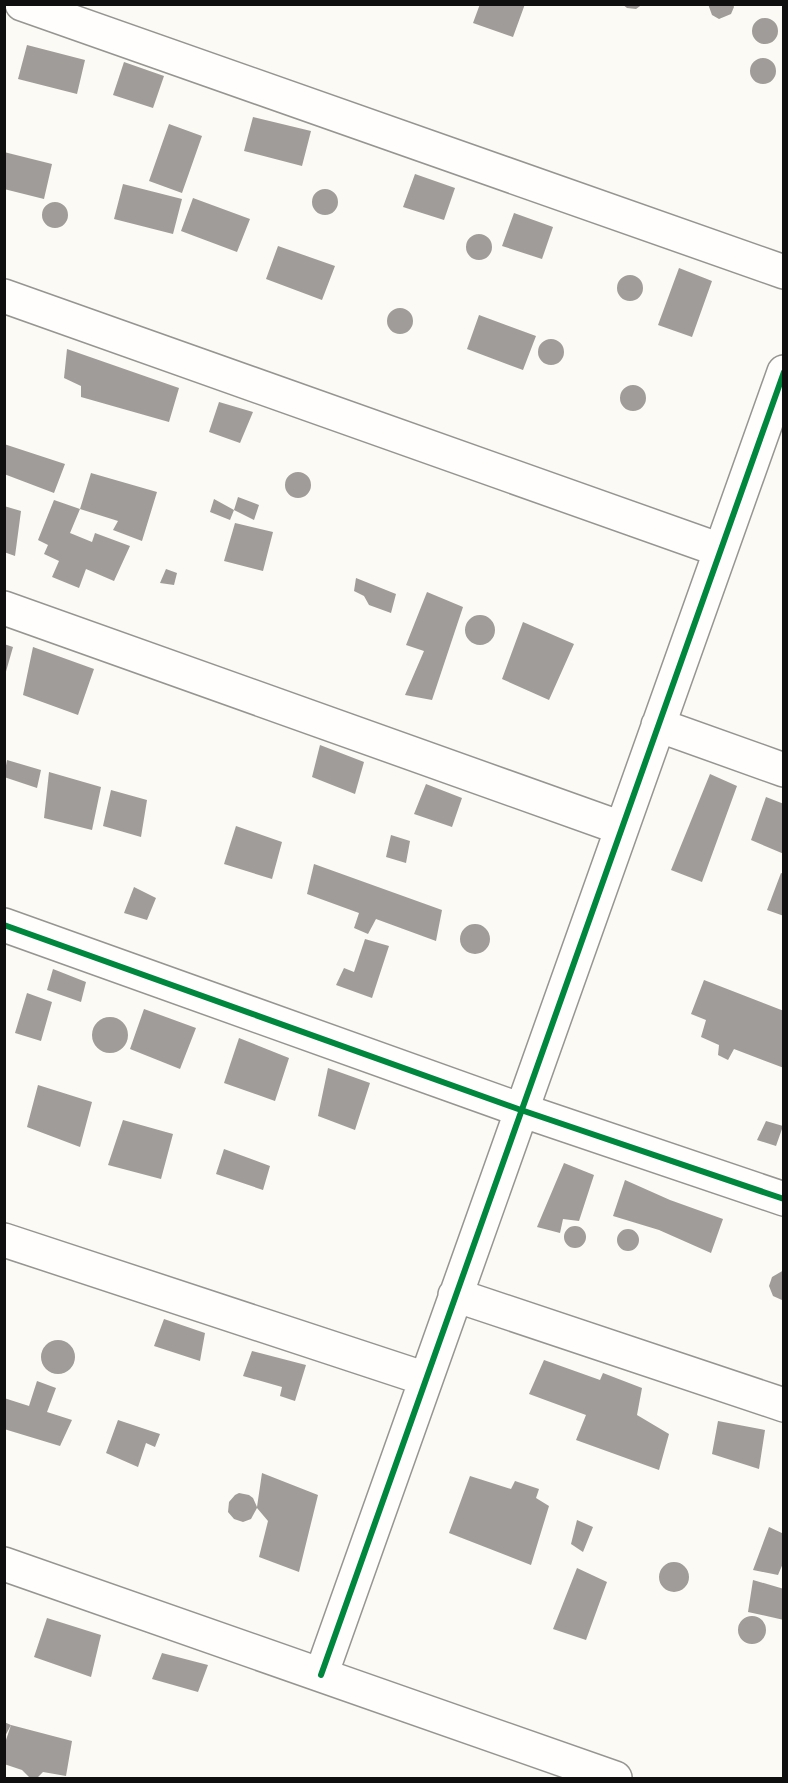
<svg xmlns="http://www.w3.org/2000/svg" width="788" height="1783" viewBox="0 0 788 1783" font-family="'Libre Baskerville',serif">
  <rect width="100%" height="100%" fill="#fcfaf4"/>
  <path fill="#a09c99" d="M480 4H525L513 37 473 23Z
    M622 4H643L636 9 627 8Z
    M708 4H733L734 7 731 14 719 19 712 15Z
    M752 31a13 13 0 1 1 26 0a13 13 0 1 1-26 0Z
    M27 45 85 60 77 94 18 79Z
    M750 71a13 13 0 1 1 26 0a13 13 0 1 1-26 0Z
    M124 62 164 76 153 108 113 95Z
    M253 117 311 131 302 166 244 151Z
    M169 124 202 136 182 193 149 181Z
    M4 152 52 164 44 199 4 189Z
    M415 174 455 188 444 220 403 207Z
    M123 184 182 199 173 234 114 219Z
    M312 202a13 13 0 1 1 26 0a13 13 0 1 1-26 0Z
    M193 198 250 219 237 252 181 231Z
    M42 215a13 13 0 1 1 26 0a13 13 0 1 1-26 0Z
    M514 213 553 227 542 259 502 246Z
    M466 247a13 13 0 1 1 26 0a13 13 0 1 1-26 0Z
    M278 246 335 266 322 300 266 279Z
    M679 268 712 281 692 337 658 325Z
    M617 288a13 13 0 1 1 26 0a13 13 0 1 1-26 0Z
    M387 321a13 13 0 1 1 26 0a13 13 0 1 1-26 0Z
    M479 315 536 336 523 370 467 349Z
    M538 352a13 13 0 1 1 26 0a13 13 0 1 1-26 0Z
    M67 349 179 388 169 422 81 397V386L64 378Z
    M620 398a13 13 0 1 1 26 0a13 13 0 1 1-26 0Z
    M219 402 253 412 240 443 209 432Z
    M4 444 65 464 54 493 4 474Z
    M285 485a13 13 0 1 1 26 0a13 13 0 1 1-26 0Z
    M91 473 157 492 142 541 113 530 118 521 80 509Z
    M238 497 259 505 254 520 234 510Z
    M214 499 234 510 230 520 210 512Z
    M54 500 80 509 70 533 92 542 95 533 130 546 114 581 86 569 79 588 52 577 59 561 44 554 48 545 38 540Z
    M4 506 21 511 15 556 4 552Z
    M235 523 273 532 263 571 224 561Z
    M166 569 177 573 174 585 160 583Z
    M356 578 396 594 391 613 369 605 364 596 354 591Z
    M427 592 463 607 432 700 405 695 424 651 406 645Z
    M465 630a15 15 0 1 1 30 0a15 15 0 1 1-30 0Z
    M523 622 574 644 549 700 502 679Z
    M4 644 13 647 5 675H4Z
    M33 647 94 669 78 715 23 695Z
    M320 745 364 762 355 794 312 777Z
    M7 760 41 770 37 788 4 777Z
    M49 772 101 787 92 830 44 818Z
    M710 774 737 786 702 882 671 870Z
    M426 784 462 798 452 827 414 814Z
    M111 790 147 800 141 837 103 826Z
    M766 797 784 804V854L751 840Z
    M236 826 282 842 272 879 224 864Z
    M391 835 410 841 406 863 386 857Z
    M314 864 442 910 436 941 376 919 368 934 354 928 359 913 307 894Z
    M781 873 784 874V916L767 910Z
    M134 887 156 898 147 920 124 913Z
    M460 939a15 15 0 1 1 30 0a15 15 0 1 1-30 0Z
    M365 939 389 946 372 998 336 985 344 968 354 972Z
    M53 969 86 982 81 1002 47 990Z
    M704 980 784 1011V1068L734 1049 728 1060 718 1055 719 1045 701 1037 706 1020 691 1014Z
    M27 993 52 1002 41 1041 15 1033Z
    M144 1009 196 1028 180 1069 130 1049Z
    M92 1035a18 18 0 1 1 36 0a18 18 0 1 1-36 0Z
    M239 1038 289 1058 275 1101 224 1083Z
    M328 1068 370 1083 355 1130 318 1116Z
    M38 1085 92 1102 80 1147 27 1127Z
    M123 1120 173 1134 161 1179 108 1165Z
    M766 1121 783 1126 776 1146 757 1140Z
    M224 1149 270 1166 263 1190 216 1174Z
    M564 1163 594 1175 579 1221 563 1219 560 1233 537 1227Z
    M625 1180 670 1200 723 1219 711 1253 659 1230 613 1216Z
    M564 1237a11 11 0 1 1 22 0a11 11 0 1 1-22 0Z
    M617 1240a11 11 0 1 1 22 0a11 11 0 1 1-22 0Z
    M784 1270V1300H782L773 1296 769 1286 772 1277Z
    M164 1319 205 1333 200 1361 154 1346Z
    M41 1357a17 17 0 1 1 34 0a17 17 0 1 1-34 0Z
    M252 1351 306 1365 295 1401 280 1396 282 1387 243 1376Z
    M544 1360 600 1380 603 1373 642 1388 637 1415 669 1434 659 1470 576 1440 586 1415 529 1394Z
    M37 1381 56 1388 47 1412 72 1420 60 1446 4 1429V1398L29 1406Z
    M118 1420 160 1434 155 1447 146 1443 138 1467 106 1453Z
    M718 1421 765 1430 759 1469 712 1454Z
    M262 1473 318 1495 299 1572 259 1557 268 1521 257 1508 251 1519 243 1522 234 1519 228 1512 229 1502 235 1495 239 1493 249 1495 253 1498 257 1507Z
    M470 1476 511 1489 515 1481 539 1489 536 1498 549 1506 531 1565 449 1533Z
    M577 1520 593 1527 583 1552 571 1544Z
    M769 1527 784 1534V1561L778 1575 753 1570Z
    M659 1577a15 15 0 1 1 30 0a15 15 0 1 1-30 0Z
    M577 1568 607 1582 586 1640 553 1629Z
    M753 1580 784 1589V1620L748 1612Z
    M738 1630a14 14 0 1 1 28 0a14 14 0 1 1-28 0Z
    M47 1618 101 1635 91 1677 34 1657Z
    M162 1653 208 1665 198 1692 152 1679Z
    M4 1722 11 1725 4 1738Z
    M11 1725 72 1741 66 1776 43 1772 37 1778H30L22 1770 4 1764V1746Z"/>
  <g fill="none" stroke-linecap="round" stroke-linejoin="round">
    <defs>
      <path id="street" d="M22 4 784 272
        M4 296 720 550
        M4 608 621 828
        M658 725 784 770
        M4 925 521 1110 784 1199
        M4 1240 426 1379
        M455 1295 784 1405
        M4 1564 615 1778
        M321 1675 784 372"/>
    </defs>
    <use href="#street" stroke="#969592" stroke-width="36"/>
    <use href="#street" stroke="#fffefd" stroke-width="33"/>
    <defs>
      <path id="cycleway" d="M4 925 521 1110 784 1199
        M321 1675 784 372"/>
    </defs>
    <use href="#cycleway" stroke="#fff" stroke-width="10"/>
    <use href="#cycleway" stroke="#00873e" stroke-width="6"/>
  </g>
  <rect width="788" height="1783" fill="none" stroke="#0f0f0f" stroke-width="12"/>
</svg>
